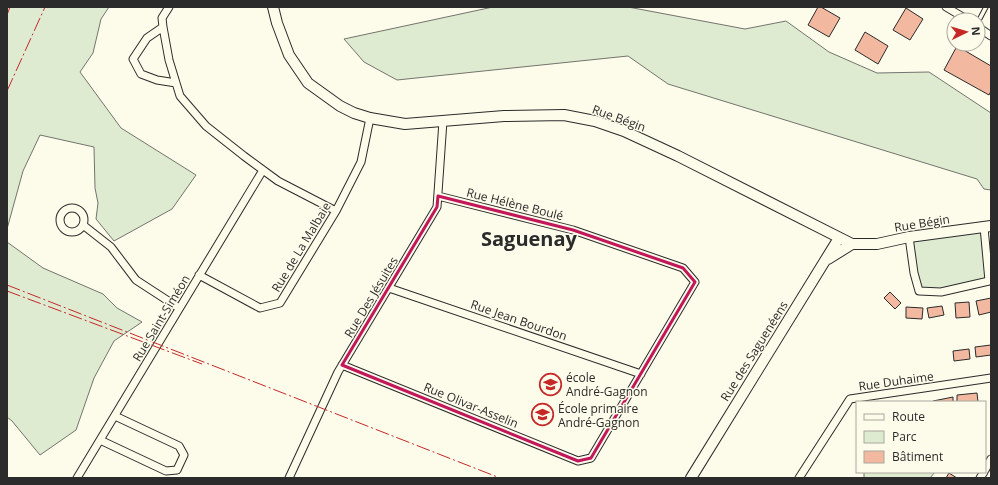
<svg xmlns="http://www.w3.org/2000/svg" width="998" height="485" viewBox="0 0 998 485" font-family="'Open Sans',sans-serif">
  <rect width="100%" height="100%" fill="#fdfbea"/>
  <path fill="#deebd1" stroke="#74746e" d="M7 7H109L101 19 93 53 80 72 121 128 196 175 172 209 114 241 96 219 98 203 95 188 94 147 40 135 23 171 7 229Z
    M493 7H628L745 29 786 21 829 52 877 73 929 72 991 113V190L984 189 977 179 668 84 628 56 397 80 364 62 344 39Z
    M984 227 989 281 941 292 919 291 909 237Z
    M7 242 43 268 103 294 117 308 142 322 114 341 94 378 76 430 40 455 12 421 7 417Z
    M864 472H935L930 478H864Z"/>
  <path fill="#f2b8a0" stroke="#2b2b2b" d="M818 7H821L840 18 829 37 808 25Z
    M906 8 923 19 910 40 893 30Z
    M865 32 888 46 878 64 855 50Z
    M957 46 991 66V91L989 95 944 70Z
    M890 292 901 303 895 309 884 298Z
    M991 298V312L979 315 976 301Z
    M969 302 970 317 956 318 955 303Z
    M942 306 944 315 929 318 927 308Z
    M906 307 923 308 922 319 906 318Z
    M991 345V355L976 357 975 347Z
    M969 349 970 359 954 361 953 351Z
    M977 393 978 402H957V395Z
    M953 397V402H933V401Z
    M949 473 957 478H946Z"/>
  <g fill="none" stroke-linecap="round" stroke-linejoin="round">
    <defs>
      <path id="lane" d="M978 22 986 7"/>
      <path id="street" d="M169 7 162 18 163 27 169 60 180 96 206 126 244 156 278 181 336 211
        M946 7 968 20
        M163 27 147 38 133 59 141 74 157 80 176 83
        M978 27 991 36
        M60 220a12 12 0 1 1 24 0a12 12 0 1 1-24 0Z
        M83 225 111 247 136 280 179 308
        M909 237 914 273 919 291 941 292 989 281 984 227
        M199 275 260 308 280 303 336 211 361 162 370 118
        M389 288 641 374
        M342 365 578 461 591 458 695 282 683 268 573 230 438 196
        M100 440 166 471 177 470 184 455 179 446 115 416
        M985 470 991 459
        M77 478 263 170
        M289 478 338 372 437 207 443 121
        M799 478 850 399 991 378
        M980 478 984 472"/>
      <path id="secondary" d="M273 7 277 23 289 55 308 83 340 106 354 113 370 118 405 124 504 116 564 115 595 121 624 131 678 156 852 244H877L909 237 991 226
        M828 259 852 244
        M691 478 839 238"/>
    </defs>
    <use href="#lane" stroke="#2b2b2b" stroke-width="5.5"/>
    <use href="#street" stroke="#2b2b2b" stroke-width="9"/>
    <use href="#secondary" stroke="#2b2b2b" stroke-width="12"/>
    <use href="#lane" stroke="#fdfbea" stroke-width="3.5"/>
    <use href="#street" stroke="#fdfbea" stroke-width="7"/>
    <use href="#secondary" stroke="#fdfbea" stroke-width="10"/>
    <path stroke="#c62828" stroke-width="1" stroke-dasharray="14 3 2 3" stroke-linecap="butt" d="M7 15 10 7
      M7 91 45 7
      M7 285 500 478
      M7 291 202 364"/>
  </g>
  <path fill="none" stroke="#c2185b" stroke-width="3" stroke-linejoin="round" d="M438 196 573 230 683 268 695 282 591 458 578 461 342 365 437 207Z"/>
  <defs>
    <symbol id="school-ring" viewBox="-11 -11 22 22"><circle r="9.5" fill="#fdfbea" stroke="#c62828" stroke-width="1.5"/><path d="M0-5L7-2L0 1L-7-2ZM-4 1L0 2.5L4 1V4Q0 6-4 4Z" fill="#c62828"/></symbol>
  </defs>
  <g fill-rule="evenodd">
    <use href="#school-ring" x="538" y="372" width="25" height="25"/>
    <use href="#school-ring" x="530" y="402" width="25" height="25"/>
  </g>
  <g text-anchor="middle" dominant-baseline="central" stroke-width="3" stroke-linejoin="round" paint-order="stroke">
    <g font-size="12" fill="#2b2b2b" stroke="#fdfbea">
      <text transform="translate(619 118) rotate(20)">Rue Bégin</text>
      <text transform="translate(515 204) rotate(14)">Rue Hélène Boulé</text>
      <text transform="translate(922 223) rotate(-9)">Rue Bégin</text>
      <text transform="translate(301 247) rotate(-59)">Rue de La Malbaie</text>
      <text transform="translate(371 297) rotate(-59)">Rue Des Jésuites</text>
      <text transform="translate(161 318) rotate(-59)">Rue Saint-Siméon</text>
      <text transform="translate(519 320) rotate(19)">Rue Jean Bourdon</text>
      <text transform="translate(754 351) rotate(-58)">Rue des Saguenéens</text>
      <text transform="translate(896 381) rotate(-8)">Rue Duhaime</text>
      <text transform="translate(471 405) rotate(22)">Rue Olivar-Asselin</text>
    </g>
    <g font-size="12" fill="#2b2b2b" stroke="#fdfbea" text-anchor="start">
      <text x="566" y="377">école<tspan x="566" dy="14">André-Gagnon</tspan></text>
      <text x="558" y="408">École primaire<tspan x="558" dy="14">André-Gagnon</tspan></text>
    </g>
    <g font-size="20" font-weight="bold" fill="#2b2b2b" stroke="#fdfbea">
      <text x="529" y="238">Saguenay</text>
    </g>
  </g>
  <rect width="998" height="485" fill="none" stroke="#2b2b2b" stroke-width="16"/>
  <rect x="856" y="401" width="130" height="72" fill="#fdfbea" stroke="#a9a89e"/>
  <rect x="864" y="414" width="20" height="6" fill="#fdfbea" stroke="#a9a89e"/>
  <text x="892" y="421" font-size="12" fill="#2b2b2b">Route</text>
  <rect x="864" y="431" width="20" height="12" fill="#deebd1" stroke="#a9a89e"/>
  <text x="892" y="441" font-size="12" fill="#2b2b2b">Parc</text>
  <rect x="864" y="451" width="20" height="12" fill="#f2b8a0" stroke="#a9a89e"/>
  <text x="892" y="461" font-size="12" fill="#2b2b2b">Bâtiment</text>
  <g transform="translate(966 32) rotate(85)"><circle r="19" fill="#fdfbea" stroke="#a9a89e"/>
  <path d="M0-3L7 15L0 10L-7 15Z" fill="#c62828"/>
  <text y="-6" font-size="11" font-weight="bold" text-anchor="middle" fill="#2b2b2b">N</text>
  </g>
</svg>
